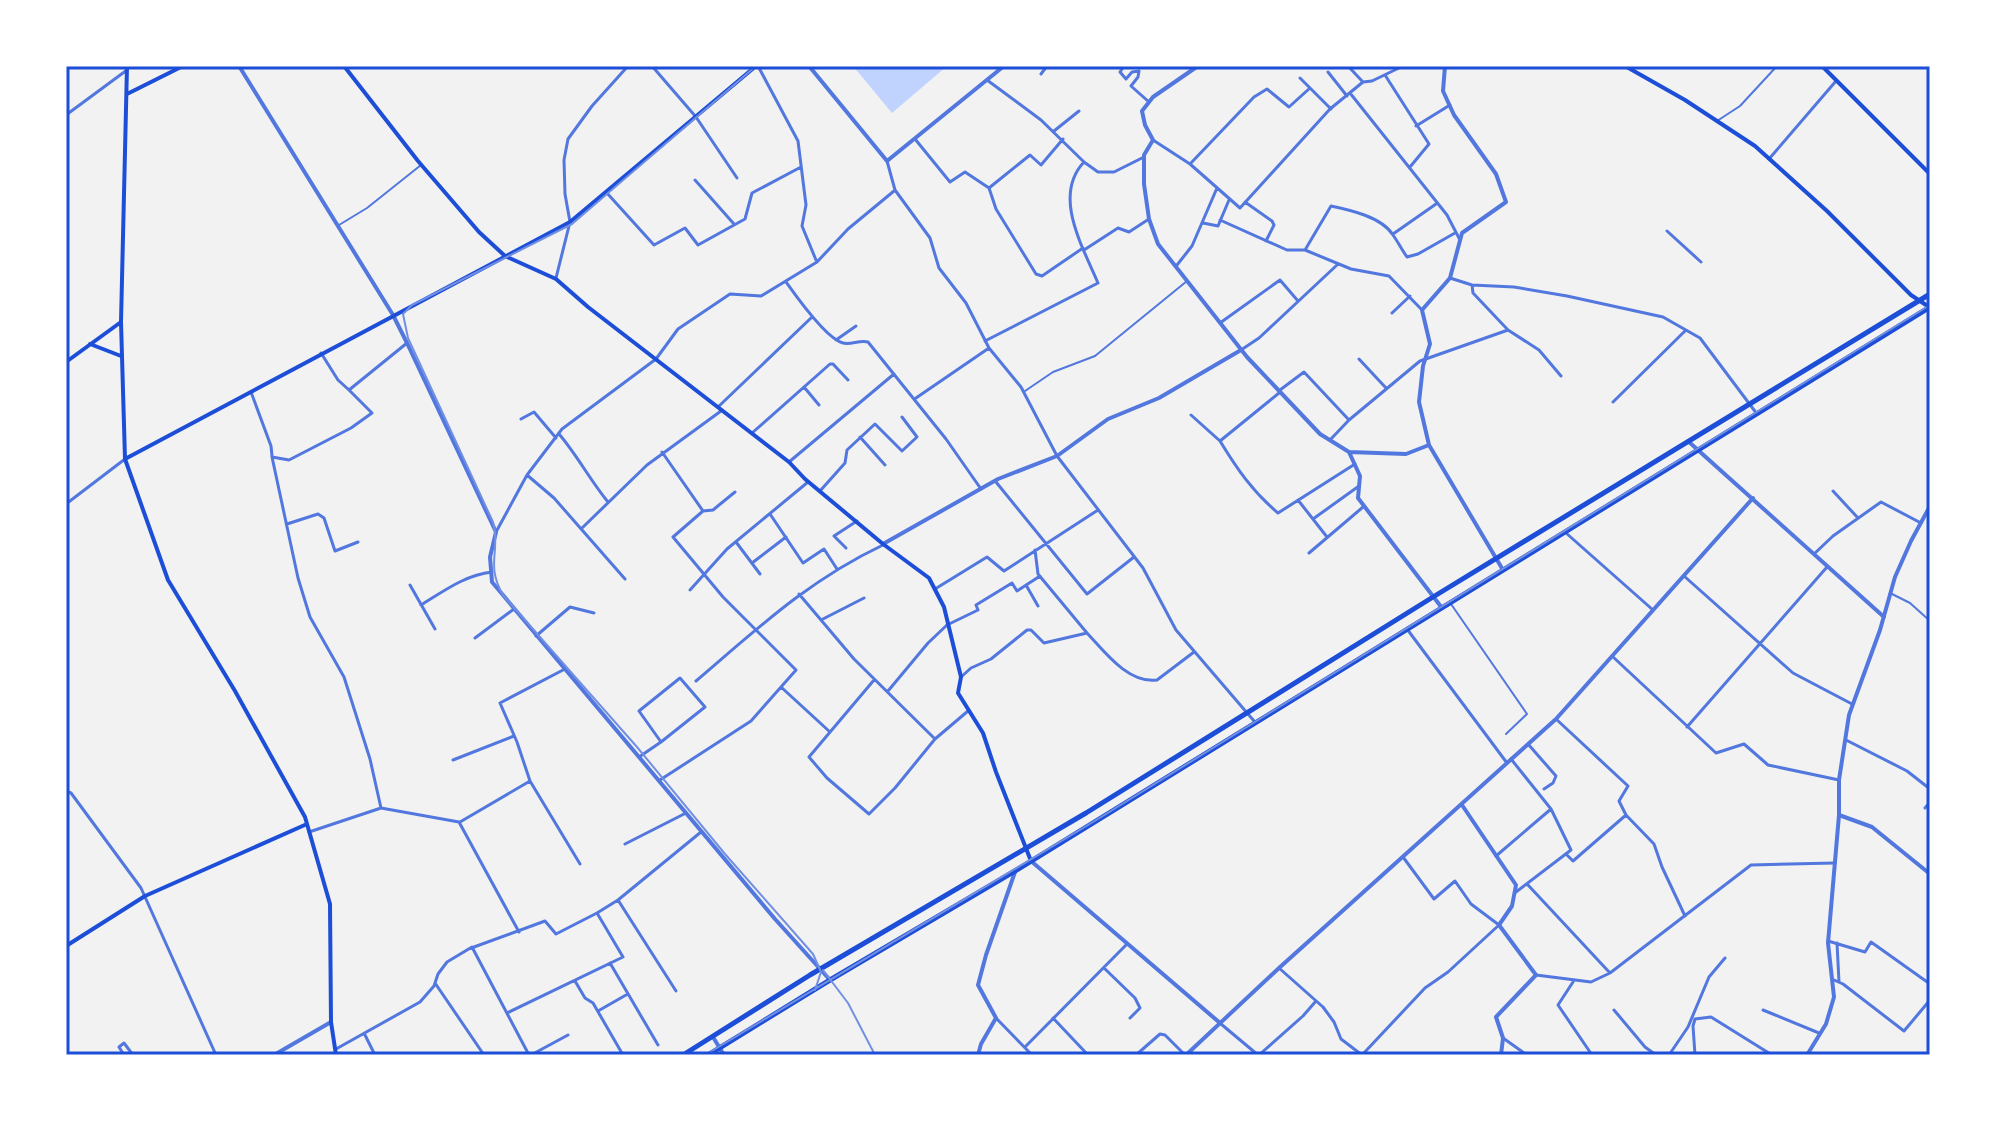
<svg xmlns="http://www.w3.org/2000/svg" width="1996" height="1121" viewBox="0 0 1996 1121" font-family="'Roboto Condensed',sans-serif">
  <rect width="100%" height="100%" fill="#f2f2f2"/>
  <path fill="#bfd3fe" d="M853 66H947L892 113Z"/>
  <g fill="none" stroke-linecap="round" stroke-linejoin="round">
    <path stroke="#5277de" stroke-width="2" d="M1717 121 1740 106 1777 66
      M339 225 367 208 421 165
      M1025 391 1053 372 1095 356 1187 281
      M1892 594 1910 603 1930 621
      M1451 604 1527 714 1506 734"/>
    <path stroke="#5277de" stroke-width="3" d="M652 66 696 117 737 178
      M758 66 798 141 806 205 802 226 816 260
      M1124 66 1120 72 1126 79 1132 72 1139 71 1138 77 1131 86 1149 102
      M1348 66 1362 81
      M1328 72 1347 96
      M1041 74 1047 66
      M1385 75 1429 144 1410 167
      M1300 78 1331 109
      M987 80 1041 120 1084 162 1098 172H1114L1144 157
      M1350 93 1447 215 1460 240
      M66 115 127 70
      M1416 126 1450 105
      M1054 131 1079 111
      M915 139 950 182 965 172 989 188 996 209 1036 274 1042 276 1083 248
      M1153 140 1190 164 1240 208 1330 109 1363 82 1372 81 1403 66
      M1769 159 1836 81
      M887 161 895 190 930 238 939 268 966 303 989 348 1021 387 1057 456 1143 568 1176 630 1254 721
      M1190 164 1254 97 1267 89 1289 107 1310 88
      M695 180 734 224
      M989 188 1030 155 1041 165 1063 139
      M606 192 654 245 685 228 698 245 745 219 752 193 801 167
      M1245 202 1272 221 1274 225 1266 241
      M1220 220 1287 250H1305L1351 269 1389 276 1422 310
      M1203 223 1218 226 1229 200
      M1667 231 1701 262
      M1393 234 1436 204
      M1084 250 1118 228 1129 232 1149 219
      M1305 250 1331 206C1350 210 1382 217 1393 235 1398 242 1402 250 1407 257L1418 254 1455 233
      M1177 265 1192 246 1217 188
      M556 278 570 222 565 194 564 160 568 139 592 106 628 66
      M1450 278 1472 285 1514 287 1567 296 1663 317 1700 338 1757 414
      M786 282C796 296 826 339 843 343 851 345 859 340 868 342L946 439 981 489
      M1472 285 1473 293 1508 330
      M1392 313 1410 296
      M1220 323 1280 280 1298 301
      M836 340 856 326
      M985 341 1098 283C1083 247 1052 196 1084 162
      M1241 350 1259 338 1337 265
      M321 353 338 380 349 390
      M1359 359 1386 388
      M804 387 819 405
      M1280 390 1304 372 1349 420
      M251 392 271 446 272 456
      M1279 393 1220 441C1237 469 1253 492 1278 513L1355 464
      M916 398 989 348
      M1613 402 1686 330
      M718 407 811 318
      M1191 415 1220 441
      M521 419 534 412 556 438
      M752 433 830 364H833L848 380
      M559 434C577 455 590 480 608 502
      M860 437 885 465
      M1330 440 1349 420 1420 361 1508 330 1539 350 1561 376
      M789 462 894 374
      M527 475 554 498 625 579
      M996 482 1087 594 1134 557
      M820 491 845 463 847 450 875 424 902 451 917 437 902 417
      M1833 491 1858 518
      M1298 500 1327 537
      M66 504 125 459
      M703 511 713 510 735 492
      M770 514 803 563 824 549 837 569
      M1313 519 1359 486
      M287 524 318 514 324 518 335 551 358 542
      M581 529 647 465 721 411
      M496 532 527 475 562 429 656 359 678 329 730 294 761 296 817 262 848 229 894 191
      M1566 533 1653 610
      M736 542 760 574
      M846 548 834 536 857 521
      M1035 550 1038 574 1087 633
      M1309 553 1363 507
      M1814 554 1833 536 1881 502 1921 523
      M752 563 786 537
      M1684 576 1793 673 1852 704
      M410 585 435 629
      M1026 585 1038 606
      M935 589 987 557 1004 571 1098 510
      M690 590 727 549 808 482
      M799 594 854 659 935 739
      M421 605C444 591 465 575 492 572
      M821 620 864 598
      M1407 629 1507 763
      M536 636 570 607 594 613
      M475 638 514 609
      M1612 656 1716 753 1744 744 1768 765 1839 780
      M961 677 971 668 991 659 1027 630H1031L1044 643 1087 633C1104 651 1128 684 1157 680L1194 652
      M874 680 809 757 827 778 869 814 895 788 935 739 968 711
      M696 681C758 628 809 580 883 545
      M781 687 830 732
      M888 691 928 643 947 625 978 610 976 605 1012 583 1017 591 1040 576
      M1556 719 1628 786 1619 801 1626 815 1654 844 1662 867 1685 916
      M1687 727 1827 567
      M1846 740 1907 771 1930 789
      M1528 744 1556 776 1553 783 1544 789
      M639 757 661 742 639 711 680 678 705 707 661 742
      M1511 759 1551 809 1571 850 1516 892
      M453 760 514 736
      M660 780 751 721 796 670 723 597 673 537 703 511 662 452
      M530 781 580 864
      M66 791 71 793 141 888 216 1055
      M381 808 370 759 344 677 310 617 298 578 272 457 289 460 351 428 372 413 349 390 407 343
      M1925 808 1930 802
      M460 822 530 781 517 742 500 703 563 670
      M309 832 381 808 459 822 519 932
      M625 844 686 813
      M1566 854 1573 861 1626 815
      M1496 856 1551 809
      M1528 885 1610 973
      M618 900 676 991
      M1828 941 1865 952 1871 942 1930 984
      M1837 943 1839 982
      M474 947 545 921 556 934 597 913
      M610 963 658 1045
      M1104 968 1135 998 1140 1008 1130 1018
      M1279 968 1323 1007 1334 1022 1341 1039 1362 1055
      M1536 975 1591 982 1610 973 1751 865 1835 863
      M1834 980 1843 984 1904 1031 1930 1000
      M575 981 585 998 593 1003 623 1055
      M1573 982 1558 1005 1592 1055
      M435 983 484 1055
      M1614 1010 1645 1047 1656 1055
      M1763 1010 1819 1033
      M598 1011 626 995
      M507 1013 623 957 597 913 618 900 701 832
      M996 1018 1032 1055
      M1053 1018 1088 1055
      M1221 1024 1258 1055
      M365 1035 375 1055
      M1503 1038 1527 1055
      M1025 1047 1126 945
      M336 1049 420 1002 434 986 438 974 447 962 472 947 529 1055
      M124 1055 119 1047 124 1043 133 1055
      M531 1055 568 1035
      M1136 1055 1160 1034 1165 1035 1185 1055
      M1259 1055 1303 1016 1316 1001
      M1362 1055 1425 988 1448 972 1499 925 1471 904 1455 881 1434 899 1403 857
      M1669 1055 1688 1027 1709 977 1725 958
      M1695 1055 1693 1026 1695 1019 1711 1017 1772 1055"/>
    <path stroke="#5277de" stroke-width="4" d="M239 66 393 315 407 343 496 532 490 557 492 582 775 919 830 980
      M809 66 887 161 1004 66
      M1198 66 1153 97 1142 111 1145 125 1153 140 1144 155V184L1149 219 1158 244 1247 357 1320 434 1349 452 1406 454 1429 445
      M1445 66 1443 91 1454 115 1496 174 1506 202 1462 233 1450 278 1422 310 1430 344 1423 366 1419 402 1429 445 1503 570
      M1689 442 1884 617
      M1349 452 1360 476 1358 498 1442 608
      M883 544 998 479 1057 456 1108 419 1159 398 1241 350
      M1462 805 1516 885 1512 906 1499 925 1536 975 1496 1017 1503 1038 1501 1055
      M1839 815 1872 827 1930 874
      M1031 861 1220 1023
      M713 1037 724 1055
      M274 1055 331 1022
      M978 1055 981 1044 996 1018 978 985 986 955 1015 872
      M1186 1055 1279 968 1556 719 1753 498
      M1807 1055 1826 1024 1834 997 1828 943 1839 815V780L1849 715 1880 630 1895 577 1911 541 1930 506"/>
    <path stroke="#1d4ed8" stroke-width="4" d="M127 66 121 322 125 459 168 580 235 691 305 817 330 904 331 1022 336 1055
      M344 66 418 161 479 232 505 256 556 279 588 307 789 462 805 479 883 544 929 578 944 607 961 677 958 693 983 733 996 772 1031 861
      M1625 66 1685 100 1755 146 1827 211 1911 295 1929 307
      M1822 66 1930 174
      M127 94 183 66
      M90 344 121 356
      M66 362 121 322
      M125 459 570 222 756 66
      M66 946 145 896 307 824"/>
    <path stroke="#1d4ed8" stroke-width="5" d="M683 1055 810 975 1086 813 1433 597 1930 294
      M708 1055 830 980 1015 871 1930 307"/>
    <path stroke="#7290e2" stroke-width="2" d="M756 66 572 224 412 305 403 314 408 338 493 522C501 551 485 564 503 595L637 747 725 854 813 954 821 972 815 990
      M823 970 848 1003 875 1055
      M705 1055 1093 822 1930 305"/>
  </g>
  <rect width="1996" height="1121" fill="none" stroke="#ffffff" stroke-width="136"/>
  <rect x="68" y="68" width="1860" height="985" fill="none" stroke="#1d4ed8" stroke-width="3"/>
</svg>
